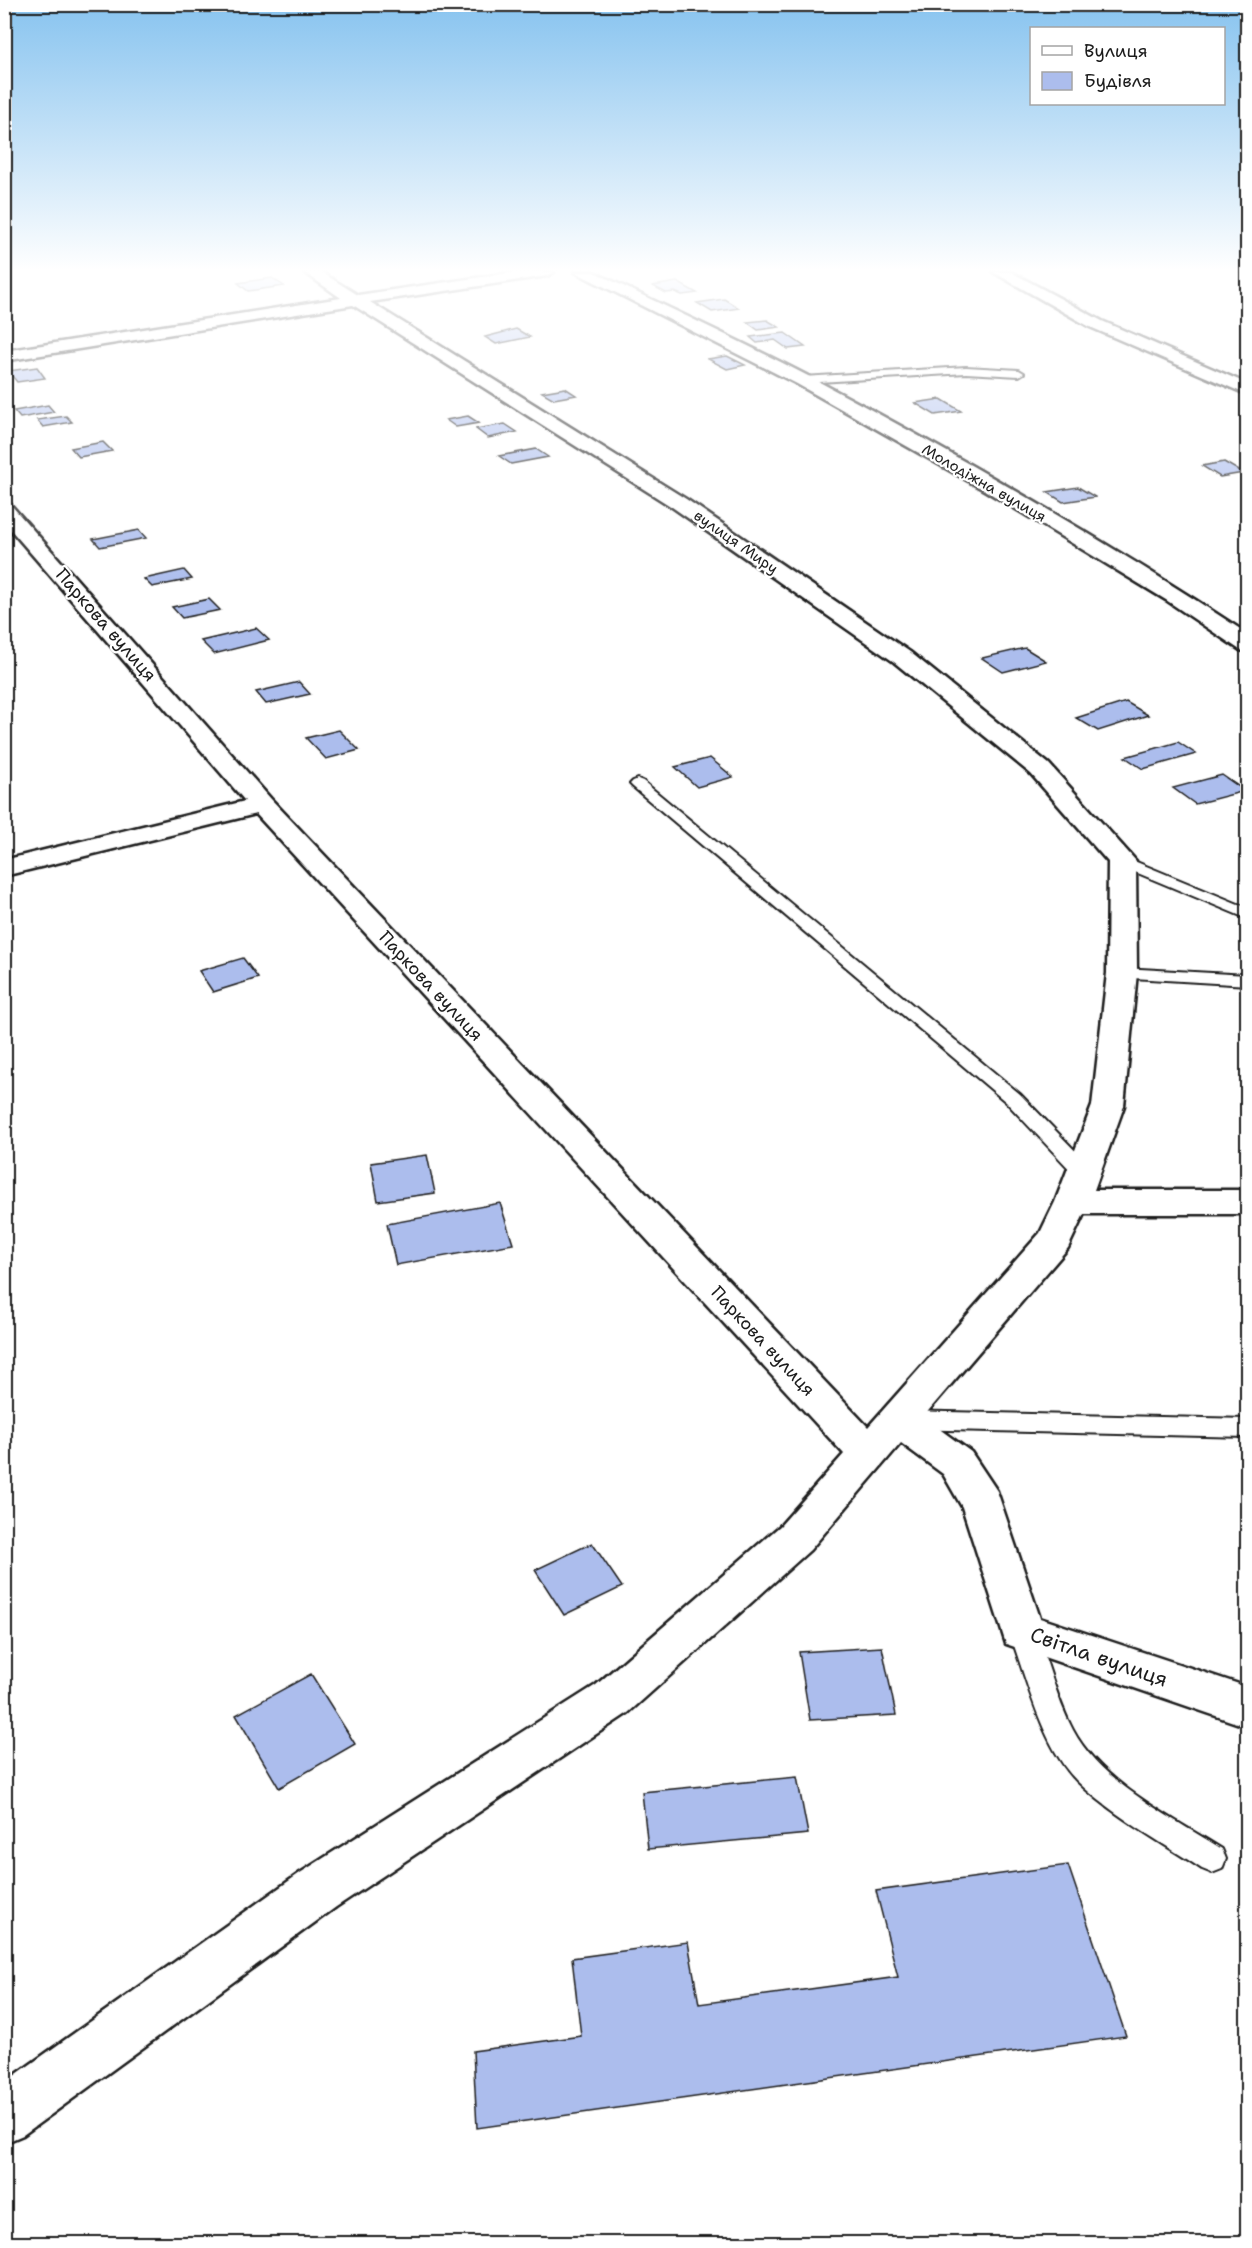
<svg xmlns="http://www.w3.org/2000/svg" width="1252" height="2248" viewBox="0 0 1252 2248" font-family="'Shantell Sans',sans-serif">
  <rect width="100%" height="100%" fill="#fff"/>
  <filter id="ink" filterUnits="userSpaceOnUse"><feTurbulence type="fractalNoise" baseFrequency=".0167" numOctaves="2"/><feDisplacementMap in="SourceGraphic" scale="12" xChannelSelector="R" yChannelSelector="G"/><feConvolveMatrix kernelMatrix="1 2 1 2 8 2 1 2 1" color-interpolation-filters="sRGB"/></filter>
  <g filter="url(#ink)">
    <path fill="#acbded" stroke="#1c1c1c" stroke-width="1.5" d="M272 278 284 286 248 291 238 283Z
      M677 282 697 293 682 295 675 292 666 293 653 286Z
      M724 299 739 308 712 312 697 303Z
      M767 320 779 327 758 330 747 322Z
      M516 329 530 337 496 344 485 337Z
      M785 333 805 347 788 349 775 340 757 343 750 337Z
      M727 356 745 365 727 369 708 359Z
      M37 367 45 378 17 382 8 371Z
      M565 388 576 395 554 399 542 392Z
      M941 399 961 411 935 415 915 403Z
      M48 405 54 412 20 418 14 411Z
      M66 416 72 422 43 427 37 420Z
      M468 416 479 423 456 427 446 420Z
      M505 424 517 432 488 438 476 429Z
      M103 442 112 451 79 457 71 448Z
      M536 449 548 457 511 464 499 456Z
      M1224 462 1243 473 1220 477 1202 466Z
      M1078 487 1095 497 1063 502 1047 492Z
      M139 530 146 538 100 547 93 539Z
      M184 570 192 579 152 587 144 579Z
      M209 599 220 610 182 618 172 607Z
      M256 628 269 640 214 654 201 641Z
      M1025 648 1046 661 1003 672 982 658Z
      M299 682 310 694 266 704 256 692Z
      M1126 702 1148 715 1098 731 1076 718Z
      M339 730 359 750 326 759 306 738Z
      M1178 742 1196 754 1143 769 1125 757Z
      M710 758 733 777 697 787 675 767Z
      M1222 775 1245 791 1195 804 1173 788Z
      M243 958 258 978 213 992 199 971Z
      M427 1155 435 1193 378 1201 371 1163Z
      M500 1203 513 1244 396 1265 387 1224Z
      M592 1543 622 1587 564 1615 535 1570Z
      M882 1647 896 1715 810 1720 799 1652Z
      M311 1674 355 1744 279 1788 236 1715Z
      M797 1777 808 1834 648 1849 642 1792Z
      M1068 1865 1126 2036 477 2128 473 2051 581 2036 572 1958 688 1942 699 2004 898 1977 876 1891Z"/>
    <g fill="none" stroke-linecap="round" stroke-linejoin="round">
      <defs>
        <path id="lane" d="M966 367 1019 370 1024 373 1019 376 966 373 803 383 798 380 803 377Z
          M638 779 643 781 1020 1094 1090 1166 1093 1171 1090 1176H1076L1006 1102 633 787 630 784 633 781Z
          M1122 856 1248 908V919L1116 864 1114 861Z
          M1122 968 1248 975V985L1116 977 1113 973 1116 969Z
          M903 1411 1248 1419V1437L903 1429 895 1426 891 1420 895 1414Z
          M1022 1620 1031 1623C1048 1657 1055 1697 1073 1730 1101 1783 1173 1818 1222 1849L1226 1859 1222 1869 1212 1873 1202 1869C1160 1841 1113 1816 1077 1781 1042 1746 1026 1677 1009 1631L1013 1623Z"/>
        <path id="street" d="M304 272H321L358 295 516 272H554L547 276 370 302 686 499 910 652 1049 764 1136 861 1137 973 1124 1106 1094 1190H1248V1214H1084L1068 1248 923 1417 971 1452 997 1491 1040 1618 1248 1687V1727L1006 1644 962 1507 943 1474 901 1443 810 1550 628 1713 336 1907 23 2135 4 2143V2083L300 1873 596 1685 780 1526 844 1454 256 814 4 876V860L245 801 4 522V503L11 505 271 799 868 1427 1040 1233 1055 1202 1092 1106 1107 973 1108 862 1031 774 894 662 672 507 353 305 4 361V351L341 298Z
          M575 272H594C666 307 739 340 810 377 959 456 1107 541 1248 634V652L1240 650 1166 600 986 491 797 384Z
          M993 272H1011L1102 321 1248 384V395L1090 327Z"/>
      </defs>
      <use href="#lane" stroke="#1c1c1c" stroke-width="4"/>
      <use href="#street" stroke="#1c1c1c" stroke-width="5"/>
      <path stroke="#1c1c1c" stroke-width="1.5" stroke-dasharray="1 2" stroke-linecap="butt" d="M1238 272 1248 276"/>
      <use href="#lane" fill="#fff" fill-rule="evenodd"/>
      <use href="#street" fill="#fff" fill-rule="evenodd"/>
    </g>
  </g>
  <linearGradient id="sky" x2="0" y2="1"><stop stop-color="#87c3ef"/><stop offset="0.46" stop-color="#fff"/><stop offset="1" stop-color="#fff" stop-opacity="0"/></linearGradient>
  <rect width="1252" height="587" fill="url(#sky)"/>
  <g text-anchor="middle" dominant-baseline="central" stroke-width="4.5" stroke-linejoin="round" paint-order="stroke">
    <g font-size="15" fill="#1c1c1c" stroke="#fff">
      <text transform="translate(984 483) rotate(30)">Молодіжна вулиця</text>
      <text transform="translate(736 542) rotate(35)">вулиця Миру</text>
    </g>
    <g font-size="18" fill="#1c1c1c" stroke="#fff">
      <text transform="translate(106 625) rotate(49)">Паркова вулиця</text>
      <text transform="translate(431 986) rotate(47)">Паркова вулиця</text>
      <text transform="translate(763 1341) rotate(47)">Паркова вулиця</text>
    </g>
    <g font-size="21" fill="#1c1c1c" stroke="#fff">
      <text transform="translate(1099 1657) rotate(19)">Світла вулиця</text>
    </g>
  </g>
  <rect width="1252" height="2248" fill="none" stroke="#fff" stroke-width="24"/>
  <rect x="12" y="12" width="1228" height="2224" fill="none" stroke="#1c1c1c" stroke-width="2" filter="url(#ink)"/>
  <rect x="1030" y="27" width="195" height="78" fill="#ffffff" stroke="#a4a4a4" stroke-width="1.5"/>
  <rect x="1042" y="46" width="30" height="9" fill="#ffffff" stroke="#a4a4a4" stroke-width="1.5"/>
  <text x="1084" y="57" font-size="18" fill="#1c1c1c">Вулиця</text>
  <rect x="1042" y="72" width="30" height="18" fill="#acbded" stroke="#a4a4a4" stroke-width="1.5"/>
  <text x="1084" y="87" font-size="18" fill="#1c1c1c">Будівля</text>
</svg>
